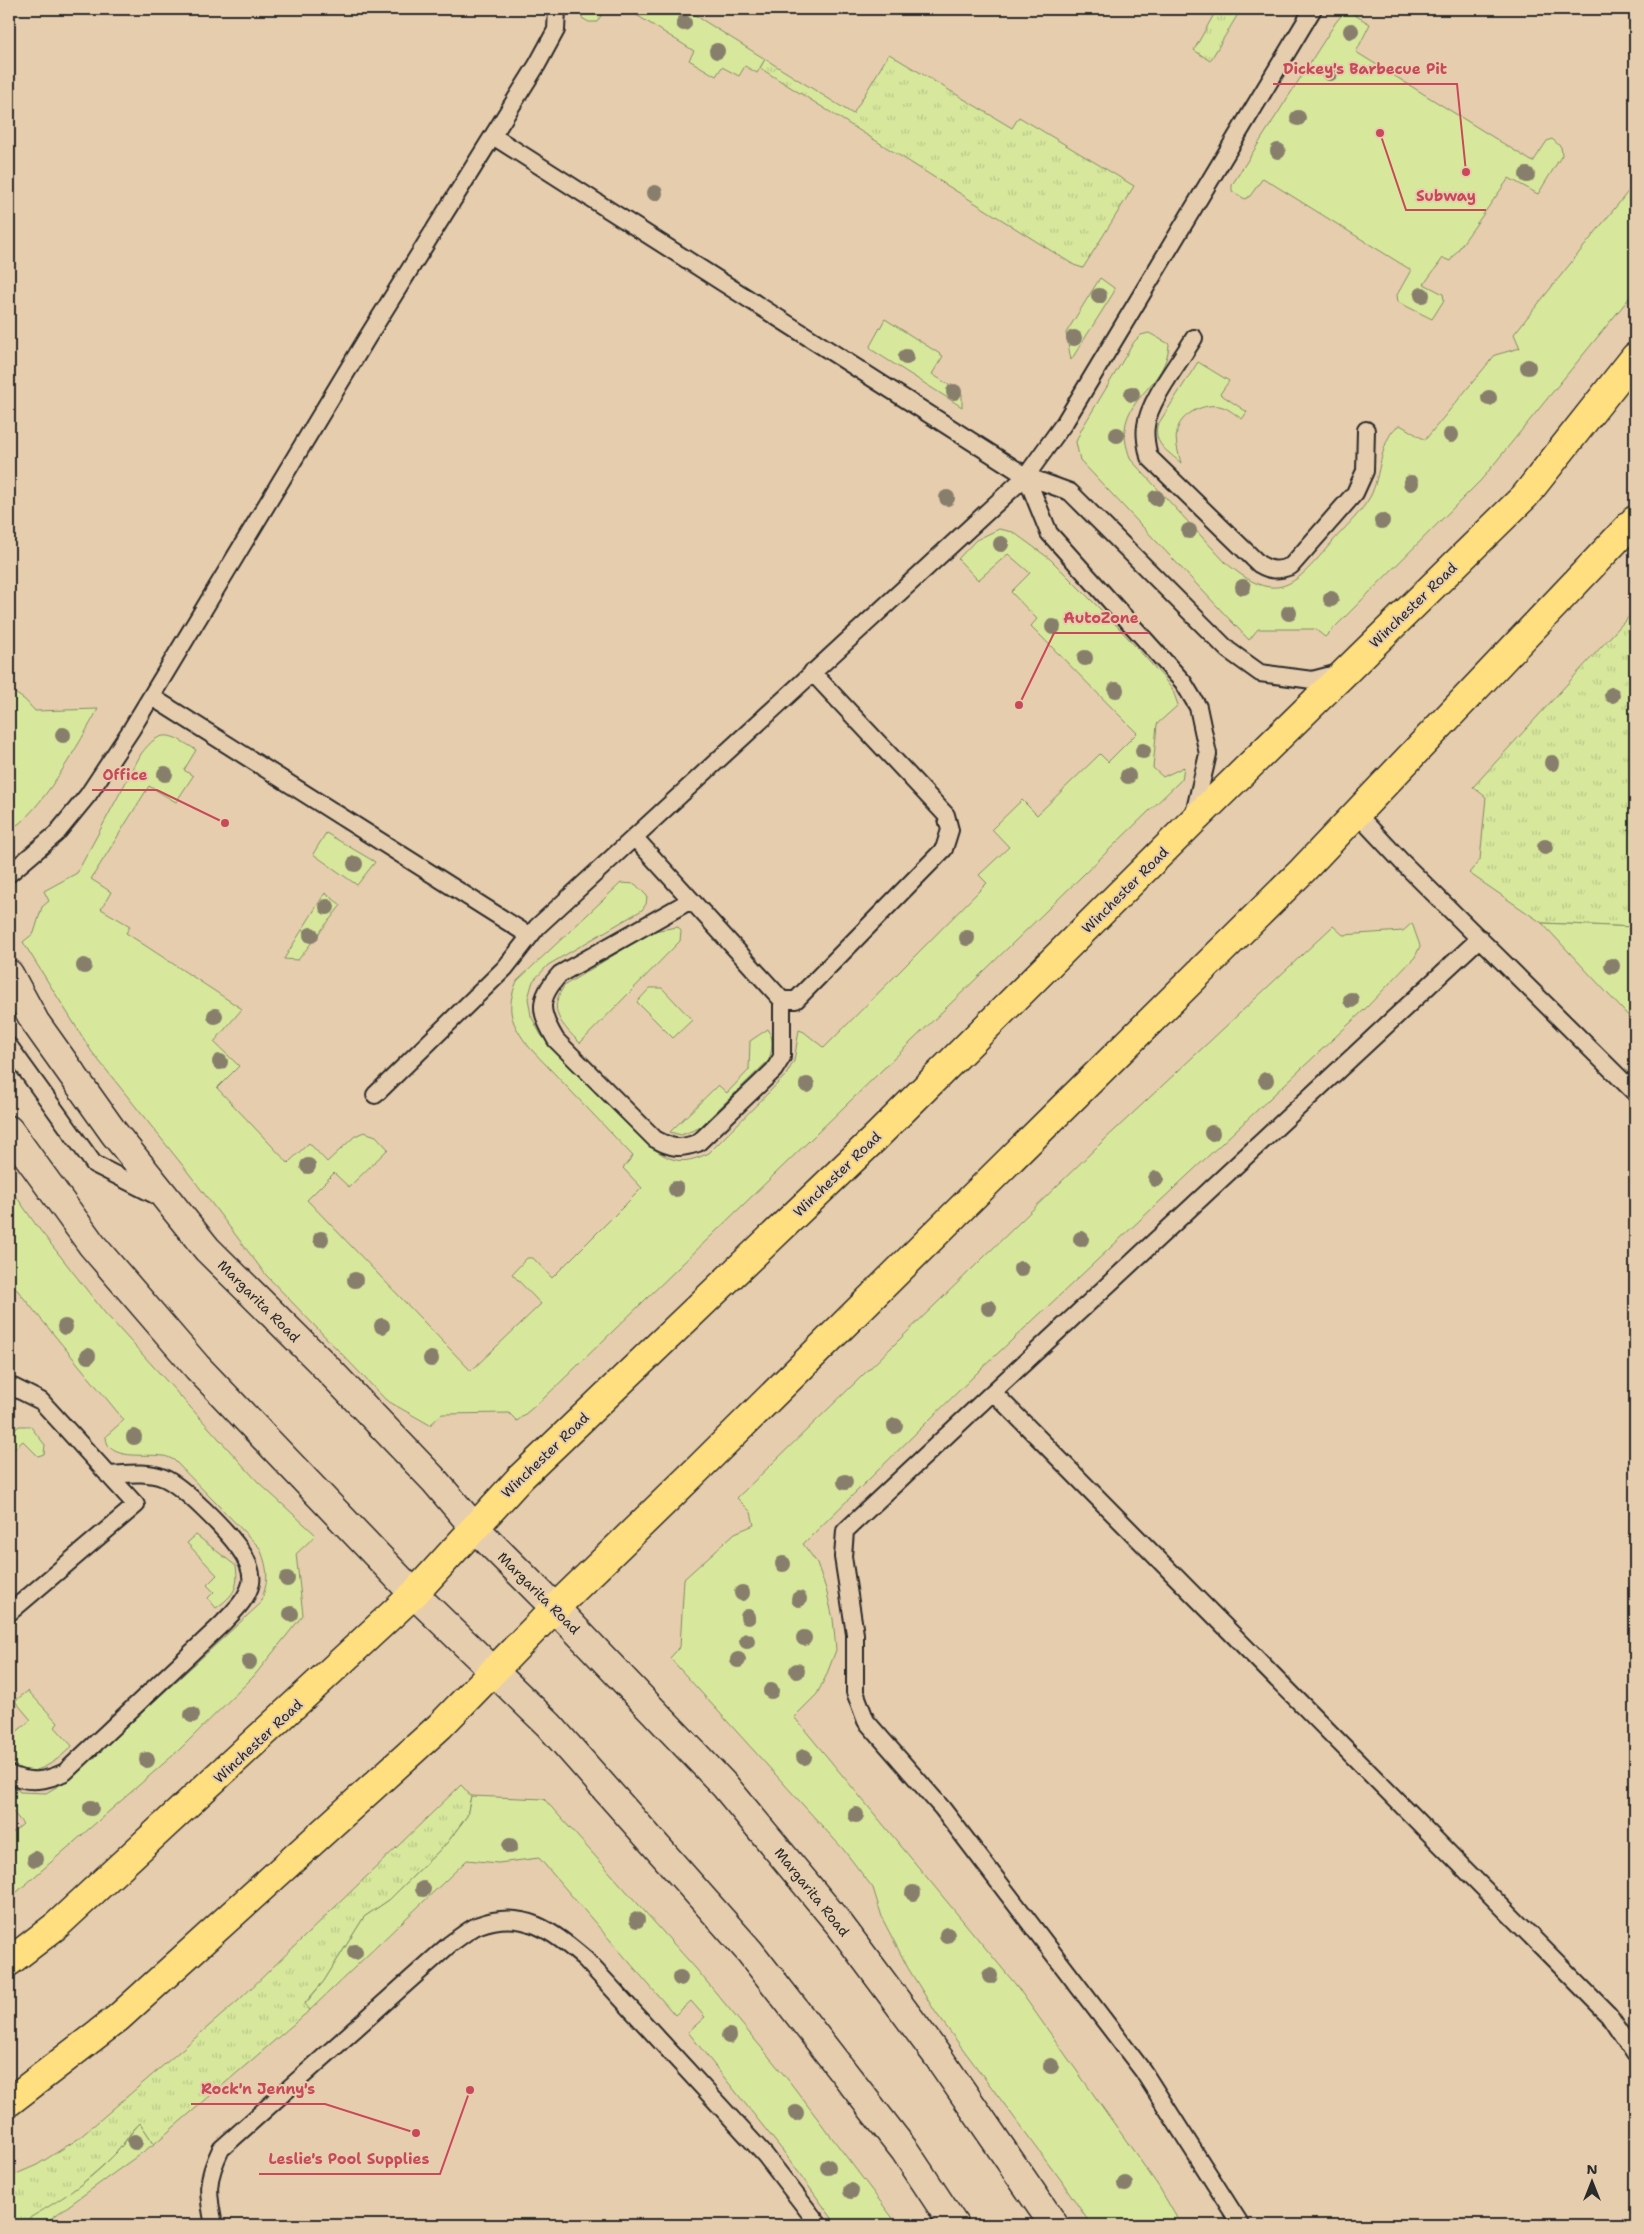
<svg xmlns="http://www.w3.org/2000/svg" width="1644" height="2234" viewBox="0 0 1644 2234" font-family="'Shantell Sans',sans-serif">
  <defs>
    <pattern id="grass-tufts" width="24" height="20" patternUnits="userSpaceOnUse" patternTransform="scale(1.25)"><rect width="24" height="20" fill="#d7e89c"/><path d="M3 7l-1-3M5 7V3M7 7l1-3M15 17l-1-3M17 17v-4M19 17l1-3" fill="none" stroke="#b9c787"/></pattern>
  </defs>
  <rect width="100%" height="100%" fill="#e6cdae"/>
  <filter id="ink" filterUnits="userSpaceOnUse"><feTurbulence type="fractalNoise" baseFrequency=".02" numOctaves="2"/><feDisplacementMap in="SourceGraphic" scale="10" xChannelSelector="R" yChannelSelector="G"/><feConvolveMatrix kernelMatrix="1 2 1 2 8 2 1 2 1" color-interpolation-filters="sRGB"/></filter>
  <g filter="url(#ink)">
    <path fill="url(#grass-tufts)" stroke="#818a64" d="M1217 9H1241L1210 61 1194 50Z
      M889 54 1012 128 1019 117 1134 186 1083 268 1074 265 760 68 765 59 853 114Z
      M1635 610V927L1542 923 1469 873 1480 860 1486 797 1473 787Z
      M461 1785 471 1796 467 1816 447 1843 389 1900 364 1917 324 1981 305 2003 310 2010 154 2144 140 2123C130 2132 124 2144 116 2153 97 2173 35 2225 9 2225V2177L37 2165 78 2139 238 2001Z"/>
    <path fill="#d7e89c" stroke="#818a64" d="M583 9H605L597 22H589L582 18Z
      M627 9H685L765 59 757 73 745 66 739 76 722 67 716 76 689 60 694 51Z
      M1346 10 1370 24 1356 52 1533 162 1547 141 1552 139 1561 147 1562 155 1538 194 1509 178 1450 261 1443 258 1424 284 1443 294 1444 300 1432 319 1398 302 1397 295 1411 270 1263 178 1250 196 1245 199 1232 191V185L1336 22Z
      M1635 183V291L1481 480 1325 637 1315 629H1258L1249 640 1080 460 1076 442 1081 430 1134 342 1141 335 1149 333 1169 344C1166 394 1106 399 1131 460L1225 562C1278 608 1295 585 1333 541 1345 527 1361 513 1370 497 1381 478 1380 435 1400 425L1425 440 1495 355 1520 348 1514 334Z
      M1100 278 1114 288V292L1071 360 1066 333Z
      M885 319 943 356 932 374 962 394V407L872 350 870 346Z
      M1198 362 1229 381 1220 394 1247 412 1242 419C1236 415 1229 409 1223 407 1208 402 1186 411 1179 425 1173 436 1178 452 1181 463 1168 451 1154 445 1157 426Z
      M999 529 1013 532 1050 559 1119 628 1163 677 1173 691 1178 705 1157 724 1153 768 1163 777 1184 767 1182 779 543 1399 517 1421 509 1413 442 1414 430 1425 386 1400 266 1275 184 1167 92 1052 23 942 34 933 42 907 49 901 44 891 77 873 141 754C161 727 171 734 196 750L184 770 193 776 176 802 149 786 91 879 111 892 101 909 130 926 126 933 242 1009 214 1042 239 1066 217 1088 288 1163 309 1143 327 1162 355 1136 364 1132 376 1136 388 1149 349 1187 334 1173 307 1200 471 1371 541 1304 512 1274 527 1258H533L552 1278 642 1188 623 1168 633 1156 529 1047C511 1023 505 1010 517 981L621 883 635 884 647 896 646 904 642 910 548 965 533 981 528 998 531 1016 541 1035 647 1144C671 1162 681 1166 709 1153L786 1075 794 1061 799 1030 804 1032 824 1048 987 883 979 875 1009 847 992 829 1022 800 1037 815 1100 754 1108 762 1137 733 1031 626 1037 619 1011 592 1030 573 1008 554 978 580 958 559 976 540Z
      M9 689 25 700 35 711 98 709C82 739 38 817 9 830Z
      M326 833 375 862 357 885 313 854Z
      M325 893 341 905 298 960 284 959Z
      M1412 923 1420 946 1415 957 1365 1009 981 1369 803 1544 817 1563 826 1589 833 1619 836 1650 826 1676 817 1694 794 1717 1016 1985 1159 2187 1181 2225H1091L1061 2180 936 2013 908 1968 883 1920 873 1888 843 1849 670 1658 680 1647 684 1579 735 1533 754 1525 751 1512 737 1498 1100 1144 1333 926 1343 935 1403 931Z
      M1542 923 1635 927V1023Z
      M678 927 681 931 680 941 580 1043C562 1025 546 1010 565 985L653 931Z
      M650 988H662L692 1020 673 1038 637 1002Z
      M768 1029C774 1037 772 1051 769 1060L699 1128 681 1135 670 1132 718 1085 727 1093 749 1070 750 1041Z
      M9 1186 36 1225 104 1312 258 1482 316 1535 296 1554 303 1615 254 1676 179 1750 9 1899V1836L23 1824 9 1807V1784L20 1792 46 1793 70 1779 260 1604C269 1580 269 1572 260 1548L174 1460C170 1458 166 1456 163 1456 147 1453 106 1462 106 1436L124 1420 9 1280Z
      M19 1426H30L45 1445 44 1454 38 1456 23 1441 9 1453V1435Z
      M196 1535 236 1566C239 1588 234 1595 216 1608L208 1598 214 1592 207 1585 217 1575 187 1543Z
      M28 1691 58 1723 55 1727 72 1746C56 1762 31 1782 9 1764V1738L31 1720 15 1701Z
      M471 1796 544 1799 697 1970 789 2081 898 2225H837L783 2151 688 2032 705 2017 691 2001 675 2015 539 1858 498 1863 467 1860 310 2010 305 2004 324 1981 364 1917 389 1900 447 1843 467 1816Z
      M140 2123 154 2144 42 2225H17C53 2205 87 2184 116 2153 125 2143 131 2132 140 2123Z"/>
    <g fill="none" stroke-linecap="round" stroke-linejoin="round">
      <defs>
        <path id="lane" d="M493 136 1026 476 1070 492 1228 650 1260 673 1312 680 1339 673
          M1194 338C1181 360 1148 402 1146 426 1144 437 1147 447 1149 457L1259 564C1271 571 1278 571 1291 566L1355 493 1365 471 1366 430
          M1026 476 1049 533 1183 682 1198 707 1208 754 1193 818
          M152 697 530 936
          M1357 814 1402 862 1635 1093
          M634 837 782 1000H796L944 849 950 830 946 815 812 672
          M9 874 56 834 88 795 131 730 367 338 537 65 556 30 557 9
          M691 900 560 974C537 999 539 1012 556 1040L655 1139C673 1149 679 1149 698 1143L774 1070 782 1057V1000
          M1480 938 993 1392 1609 2015 1635 2054
          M9 1046 94 1164 161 1198
          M375 1095 505 968 537 927 1026 476 1065 422 1313 9
          M993 1392 845 1531 843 1557 855 1634V1692L866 1721 942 1808 1143 2071 1241 2225
          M9 1613 136 1505 41 1401 13 1387
          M9 1774C29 1784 46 1781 65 1772L223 1623C234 1611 247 1600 251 1583 253 1572 246 1557 239 1548 226 1530 184 1487 164 1478 147 1471 127 1474 108 1475
          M214 2225C207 2192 206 2180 221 2149L450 1944C459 1938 469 1929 479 1925 524 1908 553 1932 585 1959L765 2155 819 2225"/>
        <path id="secondary" d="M9 974 35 1022 114 1133 207 1249 320 1361 434 1480 474 1527 555 1608 725 1786 840 1925 939 2058 1054 2225
          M9 1130 92 1245 197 1367 414 1594 549 1725 750 1952 905 2151 954 2225"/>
        <path id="primary" d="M9 1962 57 1925 414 1594 521 1477 873 1140 1192 822 1525 496 1635 357
          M9 2102 118 2018 440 1726 555 1608 697 1470 1302 871 1635 520"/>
      </defs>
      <use href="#lane" stroke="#2b2b2b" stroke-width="20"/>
      <use href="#secondary" stroke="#2b2b2b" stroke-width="31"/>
      <use href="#primary" stroke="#2b2b2b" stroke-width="31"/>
      <use href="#lane" stroke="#e6cdae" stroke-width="16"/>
      <use href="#secondary" stroke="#e6cdae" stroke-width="28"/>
      <use href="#primary" stroke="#ffdf80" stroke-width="28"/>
    </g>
    <g fill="#887e6c">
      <circle cx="684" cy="23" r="8"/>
      <circle cx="1351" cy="31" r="8"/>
      <circle cx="717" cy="51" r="8"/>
      <circle cx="1330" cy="73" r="8"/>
      <circle cx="1298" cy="118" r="8"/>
      <circle cx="1278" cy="151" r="8"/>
      <circle cx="1527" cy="175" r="8"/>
      <circle cx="655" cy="193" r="8"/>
      <circle cx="1422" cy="295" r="8"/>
      <circle cx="1099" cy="296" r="8"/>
      <circle cx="1074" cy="338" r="8"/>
      <circle cx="906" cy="357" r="8"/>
      <circle cx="1528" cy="367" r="8"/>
      <circle cx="954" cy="392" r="8"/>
      <circle cx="1132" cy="394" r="8"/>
      <circle cx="1489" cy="398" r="8"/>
      <circle cx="1117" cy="435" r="8"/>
      <circle cx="1451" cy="435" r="8"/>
      <circle cx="1411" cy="483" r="8"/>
      <circle cx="947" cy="498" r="8"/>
      <circle cx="1156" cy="498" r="8"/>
      <circle cx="1382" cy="521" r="8"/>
      <circle cx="1189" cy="531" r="8"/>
      <circle cx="1001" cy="544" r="8"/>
      <circle cx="1243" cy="587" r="8"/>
      <circle cx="1331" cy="599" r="8"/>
      <circle cx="1289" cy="613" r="8"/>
      <circle cx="1053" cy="627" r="8"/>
      <circle cx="1085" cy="658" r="8"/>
      <circle cx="1116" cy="690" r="8"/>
      <circle cx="1612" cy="695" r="8"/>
      <circle cx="63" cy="735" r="8"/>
      <circle cx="1143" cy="751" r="8"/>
      <circle cx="1552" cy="763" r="8"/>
      <circle cx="165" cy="774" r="8"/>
      <circle cx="1128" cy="776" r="8"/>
      <circle cx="1545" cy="847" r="8"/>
      <circle cx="355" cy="864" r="8"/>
      <circle cx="327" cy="907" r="8"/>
      <circle cx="311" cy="935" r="8"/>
      <circle cx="967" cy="938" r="8"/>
      <circle cx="84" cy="966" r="8"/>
      <circle cx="1612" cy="966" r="8"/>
      <circle cx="1351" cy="1000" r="8"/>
      <circle cx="215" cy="1016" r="8"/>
      <circle cx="220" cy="1062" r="8"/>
      <circle cx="1266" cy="1080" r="8"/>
      <circle cx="807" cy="1085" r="8"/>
      <circle cx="1212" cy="1133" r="8"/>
      <circle cx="308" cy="1166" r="8"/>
      <circle cx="1156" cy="1179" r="8"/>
      <circle cx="676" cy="1189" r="8"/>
      <circle cx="321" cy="1239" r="8"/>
      <circle cx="1081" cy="1239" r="8"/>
      <circle cx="1021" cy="1269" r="8"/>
      <circle cx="355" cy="1280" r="8"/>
      <circle cx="989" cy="1308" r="8"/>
      <circle cx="382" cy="1326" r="8"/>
      <circle cx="65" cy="1327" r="8"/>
      <circle cx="88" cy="1356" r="8"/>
      <circle cx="431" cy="1359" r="8"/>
      <circle cx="895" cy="1426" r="8"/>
      <circle cx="134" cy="1437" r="8"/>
      <circle cx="845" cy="1482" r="8"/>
      <circle cx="783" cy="1564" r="8"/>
      <circle cx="287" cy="1579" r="8"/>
      <circle cx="742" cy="1593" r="8"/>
      <circle cx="799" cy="1599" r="8"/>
      <circle cx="291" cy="1614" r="8"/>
      <circle cx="748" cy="1617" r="8"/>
      <circle cx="804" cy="1638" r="8"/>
      <circle cx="747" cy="1641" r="8"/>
      <circle cx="738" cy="1660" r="8"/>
      <circle cx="249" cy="1662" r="8"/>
      <circle cx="797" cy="1671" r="8"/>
      <circle cx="771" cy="1691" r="8"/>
      <circle cx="192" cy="1715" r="8"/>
      <circle cx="804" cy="1757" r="8"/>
      <circle cx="147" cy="1760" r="8"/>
      <circle cx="91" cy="1808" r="8"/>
      <circle cx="856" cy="1815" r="8"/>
      <circle cx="510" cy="1846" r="8"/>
      <circle cx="35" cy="1859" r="8"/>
      <circle cx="423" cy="1889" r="8"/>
      <circle cx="913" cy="1893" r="8"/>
      <circle cx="637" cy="1920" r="8"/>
      <circle cx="947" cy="1935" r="8"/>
      <circle cx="355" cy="1952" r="8"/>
      <circle cx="990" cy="1976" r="8"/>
      <circle cx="680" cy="1978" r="8"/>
      <circle cx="729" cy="2036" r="8"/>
      <circle cx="1051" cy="2066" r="8"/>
      <circle cx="796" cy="2113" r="8"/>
      <circle cx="135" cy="2142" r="8"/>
      <circle cx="828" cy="2167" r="8"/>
      <circle cx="1125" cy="2184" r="8"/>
      <circle cx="851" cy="2191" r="8"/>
    </g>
  </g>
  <g text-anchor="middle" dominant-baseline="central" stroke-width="4" stroke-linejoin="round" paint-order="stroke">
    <g font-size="14" fill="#2b2b2b" stroke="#e6cdae">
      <text transform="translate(1413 605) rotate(-44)">Winchester Road</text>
      <text transform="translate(1125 890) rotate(-45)">Winchester Road</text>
      <text transform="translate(837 1174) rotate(-44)">Winchester Road</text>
      <text transform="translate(259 1301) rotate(45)">Margarita Road</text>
      <text transform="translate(545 1455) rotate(-44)">Winchester Road</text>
      <text transform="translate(539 1593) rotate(45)">Margarita Road</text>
      <text transform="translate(258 1741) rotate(-43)">Winchester Road</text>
      <text transform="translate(812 1892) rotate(51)">Margarita Road</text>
    </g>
  </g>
  <path fill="none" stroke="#c94859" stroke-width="2" d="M1466 172L1457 84H1273M1380 133L1406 210H1486M1019 705L1054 633H1149M225 823L157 790H92M416 2133L325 2104H191M470 2090L440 2174H259"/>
  <g fill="#c94859" stroke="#e6cdae" stroke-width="2">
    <circle cx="1466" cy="172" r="5"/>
    <circle cx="1380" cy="133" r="5"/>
    <circle cx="1019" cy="705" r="5"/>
    <circle cx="225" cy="823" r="5"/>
    <circle cx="416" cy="2133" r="5"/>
    <circle cx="470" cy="2090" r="5"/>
  </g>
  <g font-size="15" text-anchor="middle" font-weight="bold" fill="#c94859" stroke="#e6cdae" stroke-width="4" stroke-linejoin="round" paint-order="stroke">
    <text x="1365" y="74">Dickey's Barbecue Pit</text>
    <text x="1446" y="201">Subway</text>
    <text x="1101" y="623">AutoZone</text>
    <text x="125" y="780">Office</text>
    <text x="258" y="2094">Rock'n Jenny's</text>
    <text x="349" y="2164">Leslie's Pool Supplies</text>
  </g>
  <rect width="1644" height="2234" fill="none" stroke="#e6cdae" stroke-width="30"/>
  <rect x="15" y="15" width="1614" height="2204" fill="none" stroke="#2b2b2b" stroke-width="2" filter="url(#ink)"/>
  <g transform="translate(1592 2182)" stroke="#e6cdae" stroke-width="4" paint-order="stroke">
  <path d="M0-4L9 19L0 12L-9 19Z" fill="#2b2b2b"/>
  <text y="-8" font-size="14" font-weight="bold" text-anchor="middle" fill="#2b2b2b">N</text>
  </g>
</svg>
